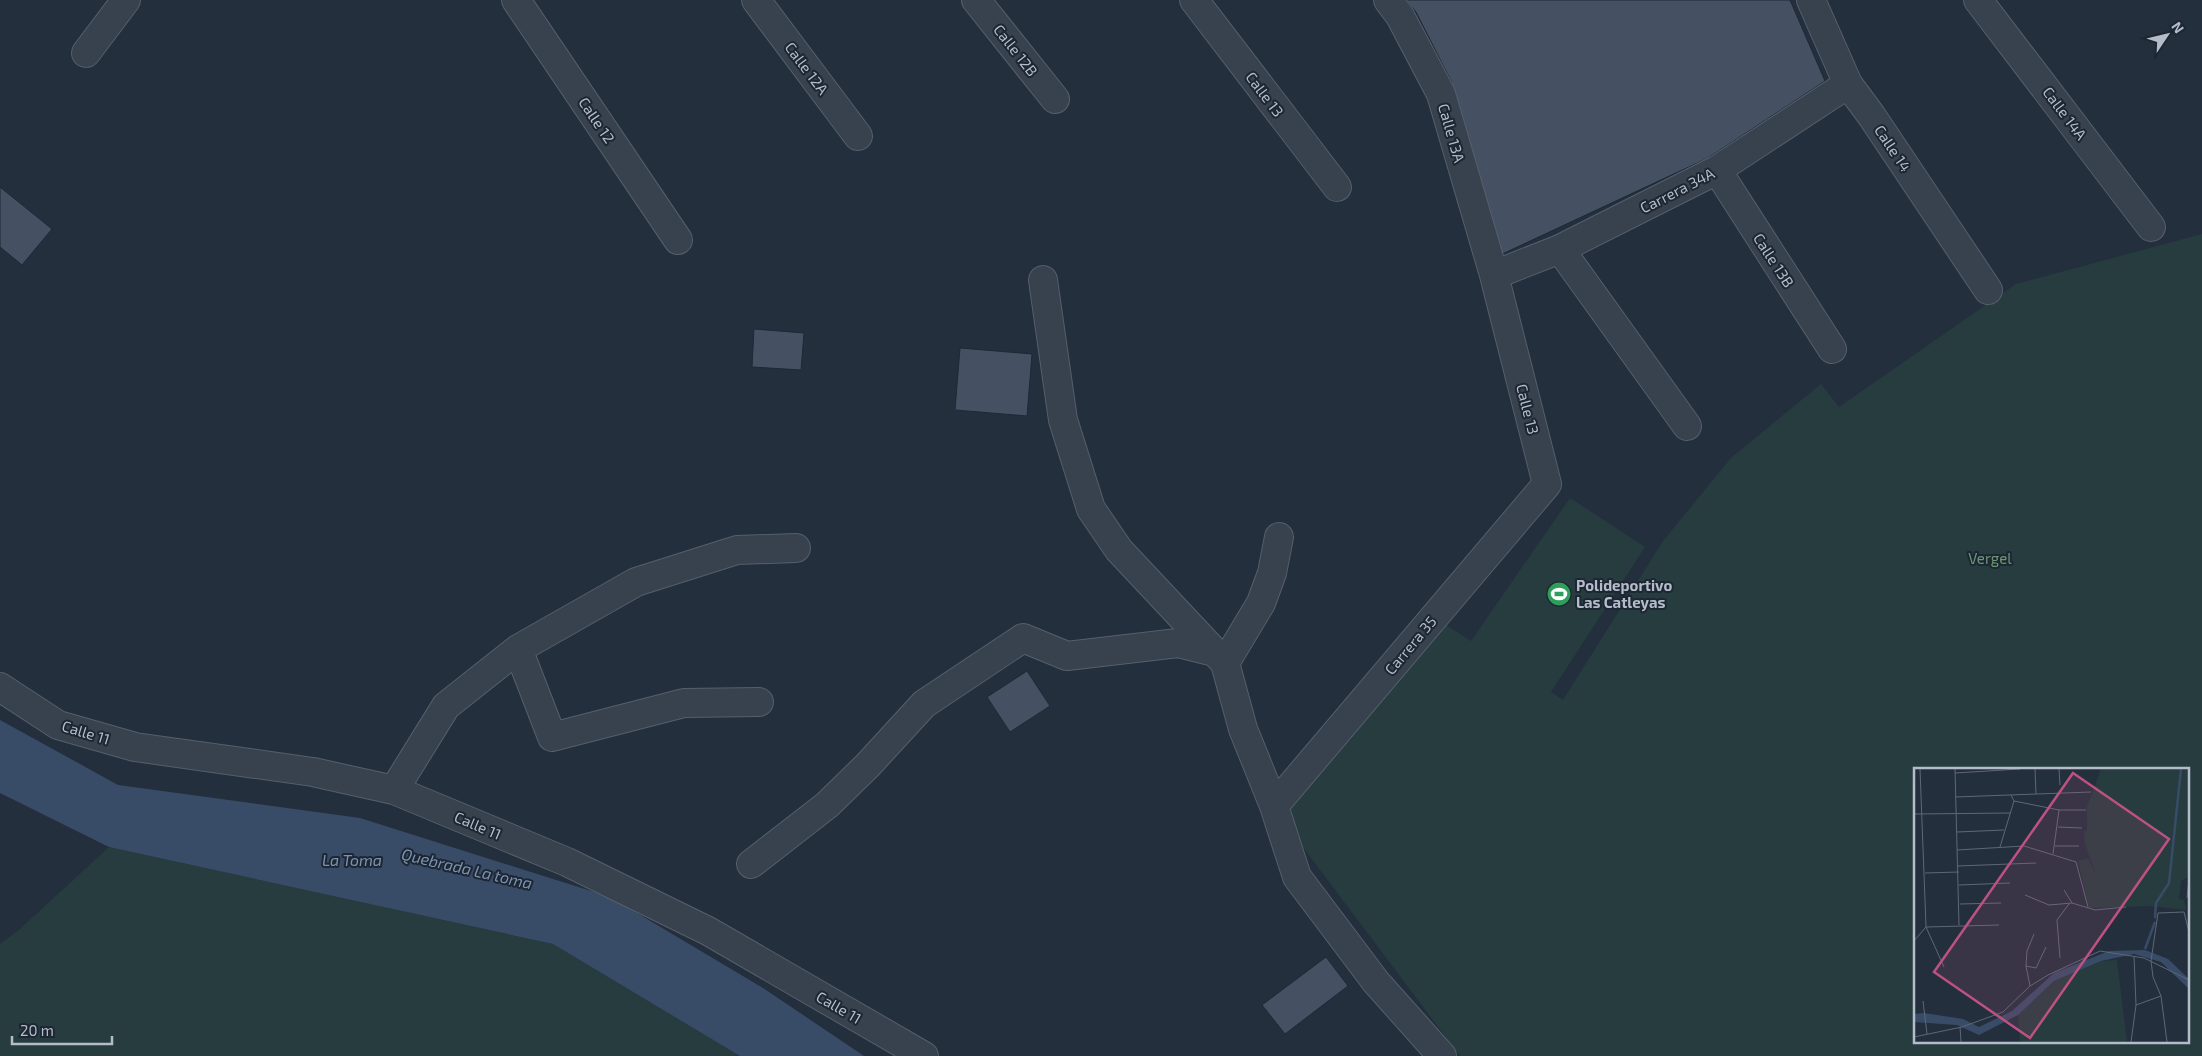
<svg xmlns="http://www.w3.org/2000/svg" width="2202" height="1056" viewBox="0 0 2202 1056" font-family="'Exo 2',sans-serif">
  <rect width="100%" height="100%" fill="#242f3e"/>
  <path fill="#263c3f" fill-rule="evenodd" d="M2202 234V1056H1460L1281 818 1293 807 1443 623 1471 641 1570 498 1645 547 1551 692 1563 700 1663 541 1731 458 1821 384 1839 407 2016 284ZM1916 770H2188V1042H1916Z
    M109 847 553 944 740 1056H0V944L20 929Z"/>
  <path fill="#394c67" d="M0 720 118 785 360 818 610 897 763 988 864 1056H740L553 944 109 847 0 793Z"/>
  <path fill="#455162" stroke="#1f2835" d="M1406 0H1790L1825 81 1708 158 1498 256 1451 81 1416 12Z
    M0 187 52 229 22 265 0 247Z
    M754 329 804 333 801 370 752 367Z
    M960 348 1032 354 1027 416 955 410Z
    M1027 671 1050 706 1010 732 987 697Z
    M1326 957 1348 986 1285 1034 1262 1005Z"/>
  <g fill="none" stroke-linecap="round" stroke-linejoin="round">
    <defs>
      <path id="minor" d="M516 0 678 240
        M756 0 858 136
        M976 0 1055 99
        M1194 0 1337 187
        M1811 0 1848 84 1871 115 1988 290
        M1978 0 2151 227
        M86 53 126 0
        M1717 170 1832 349
        M1560 249 1687 426
        M1494 275 1560 249 1717 170 1848 84
        M1043 280 1063 420 1091 509 1119 550 1225 663 1243 729 1274 806 1297 877 1376 982 1442 1056
        M518 649 552 737 684 703 759 702
        M1225 663 1261 603 1272 573 1279 537
        M0 687 58 725 135 747 313 772 394 790 567 862 708 931 924 1056
        M394 790 446 706 518 649 636 582 737 550 796 548
        M1274 806 1547 484 1494 275 1441 94 1400 16 1388 0
        M751 864 827 805 868 765 924 704 1023 638 1067 656 1178 643 1214 652"/>
    </defs>
    <use href="#minor" stroke="#565f6c" stroke-width="30"/>
    <use href="#minor" stroke="#38414e" stroke-width="28"/>
  </g>
  <defs>
    <symbol id="stadium-disc" viewBox="-11 -11 22 22"><circle r="9.5" fill="#2e9e5b" stroke="#1d2633"/><path d="M0-5a6.5 5 0 1 0 0 10a6.5 5 0 1 0 0-10ZM-3.5-1.8h7v3.6h-7Z" fill="#fff"/></symbol>
  </defs>
  <g fill-rule="evenodd">
    <use href="#stadium-disc" x="1545" y="580" width="28" height="28"/>
  </g>
  <g text-anchor="middle" dominant-baseline="central" stroke-width="4" stroke-linejoin="round" paint-order="stroke">
    <g font-size="15" fill="#b4bcc9" stroke="#1d2633">
      <text transform="translate(1016 50) rotate(52)">Calle 12B</text>
      <text transform="translate(807 68) rotate(53)">Calle 12A</text>
      <text transform="translate(1265 94) rotate(53)">Calle 13</text>
      <text transform="translate(2065 113) rotate(53)">Calle 14A</text>
      <text transform="translate(597 120) rotate(56)">Calle 12</text>
      <text transform="translate(1452 133) rotate(74)">Calle 13A</text>
      <text transform="translate(1893 148) rotate(56)">Calle 14</text>
      <text transform="translate(1677 190) rotate(-27)">Carrera 34A</text>
      <text transform="translate(1774 260) rotate(57)">Calle 13B</text>
      <text transform="translate(1528 409) rotate(76)">Calle 13</text>
      <text transform="translate(1410 645) rotate(-50)">Carrera 35</text>
      <text transform="translate(86 732) rotate(17)">Calle 11</text>
      <text transform="translate(478 825) rotate(23)">Calle 11</text>
      <text transform="translate(839 1007) rotate(30)">Calle 11</text>
    </g>
    <g font-size="15" fill="#6b9a76" stroke="#1d2633">
      <text x="1990" y="558">Vergel</text>
    </g>
    <g font-size="15" font-weight="bold" fill="#b4bcc9" stroke="#1d2633" text-anchor="start">
      <text x="1576" y="585">Polideportivo<tspan x="1576" dy="17">Las Catleyas</tspan></text>
    </g>
    <g font-size="16" font-style="italic" fill="#7c92b1" stroke="#1d2633">
      <text x="352" y="859">La Toma</text>
      <text transform="translate(467 868) rotate(13)">Quebrada La toma</text>
    </g>
  </g>
  <g transform="translate(1914 768)">
    <rect width="275" height="275" fill="#242f3e"/>
    <path d="M187 1H275V103L274 109 267 113 265 131 270 132 272 142 236 138 175 140 164 93 174 90 182 107 171 76 170 63H173V39ZM203 192 213 274H106L104 247 140 213 187 193Z" fill="#263c3f"/>
    <path d="M231 182 254 191 275 211V221L247 194 220 186 187 193 140 213 104 247 65 267 43 257 0 254V246L10 245 49 251 65 259 98 243 140 205 195 183Z" fill="#394c67"/>
    <path fill="none" stroke="#394c67" stroke-width="2.5" d="M241 150 242 135 255 115 267 1M231 181 241 154"/>
    <path fill="none" stroke="#5e6776" stroke-width="1" d="M6 1 12 159 30 199M41 1 45 157M121 1 122 26M145 1 146 17M41 5 106 1M97 27 100 33 145 42H172M41 29 177 24M0 46 96 45M144 59 168 60M43 64 90 62M141 78H165M86 79 100 33M43 82 110 78 162 94 174 139M139 86 145 42M44 98 122 95M11 105 45 104M45 117 96 115M150 122 158 135M111 127 135 137 158 135 181 142 212 139M273 130 275 111M46 136 87 135M0 173 12 159 85 157M146 190 143 152 155 136M112 198 122 200 132 179M116 218 112 198 113 183 120 166M9 233 13 266M222 237 247 228M46 259 47 274M0 269 48 259 89 244 116 218 134 207 186 183 230 190 275 212M217 274 222 237 220 188M253 274 247 228 239 209 237 193 244 145 270 144 275 164"/>
    <path fill="#bd5182" fill-opacity="0.15" stroke="#bd5182" stroke-width="2.5" d="M159 5 255 71 116 270 20 204Z"/>
    <rect width="275" height="275" fill="none" stroke="#b4bcc9" stroke-width="2.5"/>
  </g>
  <g transform="translate(2167 35) rotate(55)" stroke="#1d2633" stroke-width="4" paint-order="stroke">
  <path d="M0-4L9 19L0 12L-9 19Z" fill="#b4bcc9"/>
  <text y="-8" font-size="14" font-weight="bold" text-anchor="middle" fill="#b4bcc9">N</text>
  </g>
  <path d="M12 1036v8h100v-8" fill="none" stroke="#b4bcc9" stroke-width="2.5"/>
  <text x="20" y="1036" font-size="15" fill="#b4bcc9" stroke="#1d2633" stroke-width="4" paint-order="stroke">20 m</text>
</svg>
